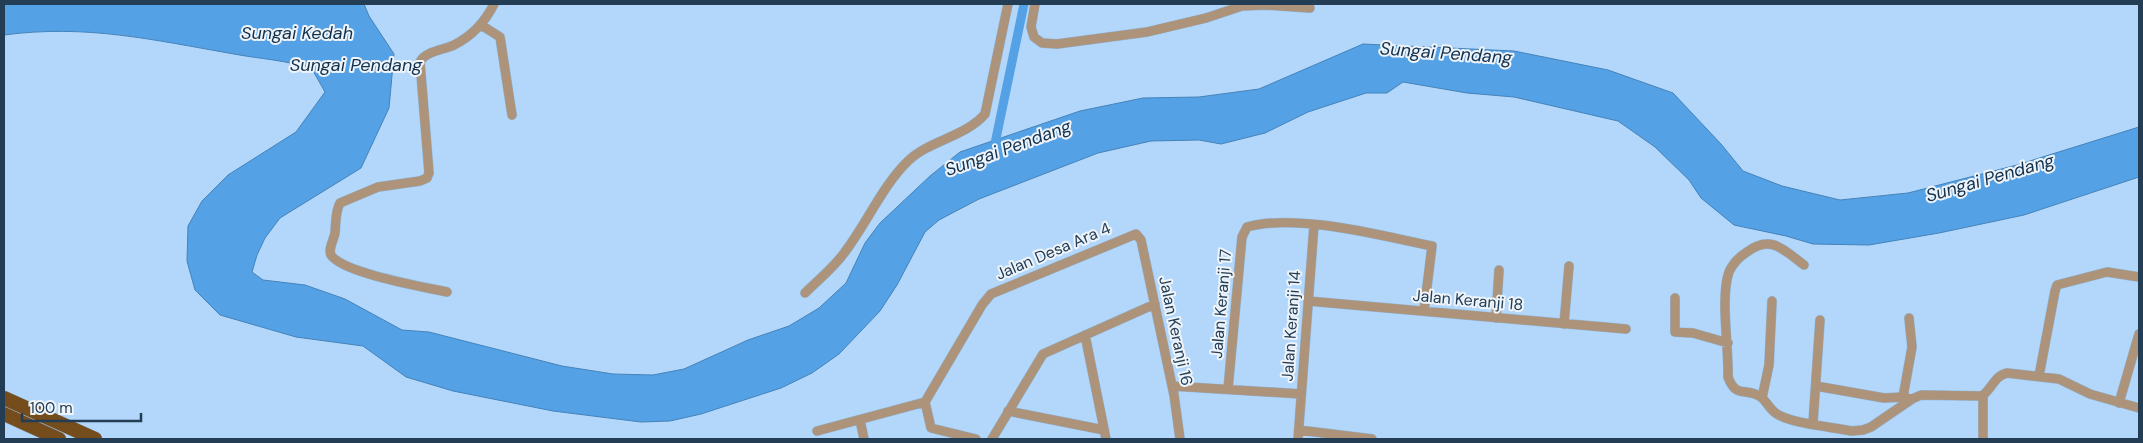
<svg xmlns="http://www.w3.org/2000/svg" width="2143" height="443" viewBox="0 0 2143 443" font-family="'DM Sans',sans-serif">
  <rect width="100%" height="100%" fill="#b2d7fa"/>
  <path fill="#54a1e6" stroke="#4583ba" d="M4 4H364L369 16 394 54 389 108 361 168 280 218 265 238 257 255 252 272 263 280 305 285 345 299 402 330 429 332 562 366 613 374 653 375 684 369 748 340 789 326 819 308 846 283 865 243 880 223 930 176 960 152 1080 111 1143 98 1199 97 1259 89 1363 44 1514 51 1608 70 1673 93 1721 144 1743 171 1782 186 1840 200 1908 193 2017 165 2139 127V177L2024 215 1939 233 1869 245 1813 244 1786 236 1734 225 1701 198 1689 180 1655 147 1618 121 1514 97 1467 93 1403 82 1387 93H1366L1308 112 1265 133 1221 144 1199 140 1151 141 1098 153 979 199 939 220 925 232 897 285 880 311 839 354 812 373 781 388 701 414 670 421 641 422 553 411 453 391 406 377 363 346 296 337 220 315 195 290 187 261 188 226 202 201 228 175 296 132 325 92 312 69C287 60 260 59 234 54 153 40 87 24 4 35Z"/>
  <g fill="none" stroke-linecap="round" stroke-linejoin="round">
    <path stroke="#54a1e6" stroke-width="9" d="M993 153 1024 4"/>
    <defs>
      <path id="minor" d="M1035 4 1031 27 1034 37 1042 43 1057 44 1147 32 1206 18 1242 6 1265 5 1310 8
        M481 25 500 37 512 115
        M1804 265C1784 250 1771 234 1747 252 1739 257 1733 263 1729 272 1720 297 1729 348 1728 377 1736 399 1746 387 1761 397 1767 402 1770 410 1777 414 1793 424 1833 427 1852 431L1863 430 1871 427 1912 399 1921 395 1982 396C1992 389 1994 376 2007 373L2059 379 2090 394 2139 408
        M447 292C424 287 342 273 331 255 328 249 334 239 335 233 336 223 335 212 340 203L378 187 420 181 427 178 429 173 420 62C425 51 444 50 454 45 472 36 485 22 494 4
        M805 293C819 279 836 266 847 249 867 222 884 184 908 161 930 140 965 137 985 114L1008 4
        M1675 298V332L1693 333 1728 343
        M1308 301 1626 329
        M1496 318 1499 270
        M1564 324 1569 266
        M1085 335 1106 439
        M2039 376 2055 291 2057 285 2107 272 2139 277
        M1172 386 1301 394
        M1816 386 1884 398 1903 397 1912 399
        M1228 389 1242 237 1247 227C1297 213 1382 236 1432 246L1424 311
        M1903 397 1912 347 1909 318
        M1762 398 1769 365 1772 301
        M925 402 982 305 991 294 1136 234 1141 240 1174 395 1180 439
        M925 402 931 428 976 439
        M2119 403 2139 334
        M1008 411 1104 430
        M860 420 864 439
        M1813 423 1820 320
        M1299 430 1372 439
        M817 431 925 402
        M992 439 1043 354 1155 304
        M1298 439 1314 225
        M1983 439V395"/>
      <path id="highway" d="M4 398 95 439
        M4 414 59 439"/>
    </defs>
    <use href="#minor" stroke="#93b5d5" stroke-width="10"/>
    <use href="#highway" stroke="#93b5d5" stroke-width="15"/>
    <use href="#minor" stroke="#ac9379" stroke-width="9"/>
    <use href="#highway" stroke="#754c1b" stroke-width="14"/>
  </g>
  <g text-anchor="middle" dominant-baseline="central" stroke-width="4" stroke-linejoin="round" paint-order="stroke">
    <g font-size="16" fill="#233d54" stroke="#eef4fa">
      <text transform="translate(1053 251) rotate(-23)">Jalan Desa Ara 4</text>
      <text transform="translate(1468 300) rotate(5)">Jalan Keranji 18</text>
      <text transform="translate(1221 304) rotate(-85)">Jalan Keranji 17</text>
      <text transform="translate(1291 326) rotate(-86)">Jalan Keranji 14</text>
      <text transform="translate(1176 331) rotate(78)">Jalan Keranji 16</text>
    </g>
    <g font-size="18" font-style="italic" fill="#11314d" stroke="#eef4fa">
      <text x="297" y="33">Sungai Kedah</text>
      <text transform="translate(1446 53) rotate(4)">Sungai Pendang</text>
      <text x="356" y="65">Sungai Pendang</text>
      <text transform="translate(1008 148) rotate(-20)">Sungai Pendang</text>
      <text transform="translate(1990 178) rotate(-16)">Sungai Pendang</text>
    </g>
  </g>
  <rect width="2143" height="443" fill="none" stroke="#233d54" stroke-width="10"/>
  <path d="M22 413v8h119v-8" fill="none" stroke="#233d54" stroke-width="2.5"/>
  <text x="30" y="413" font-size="15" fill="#233d54" stroke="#eef4fa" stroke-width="4" paint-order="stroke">100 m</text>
</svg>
